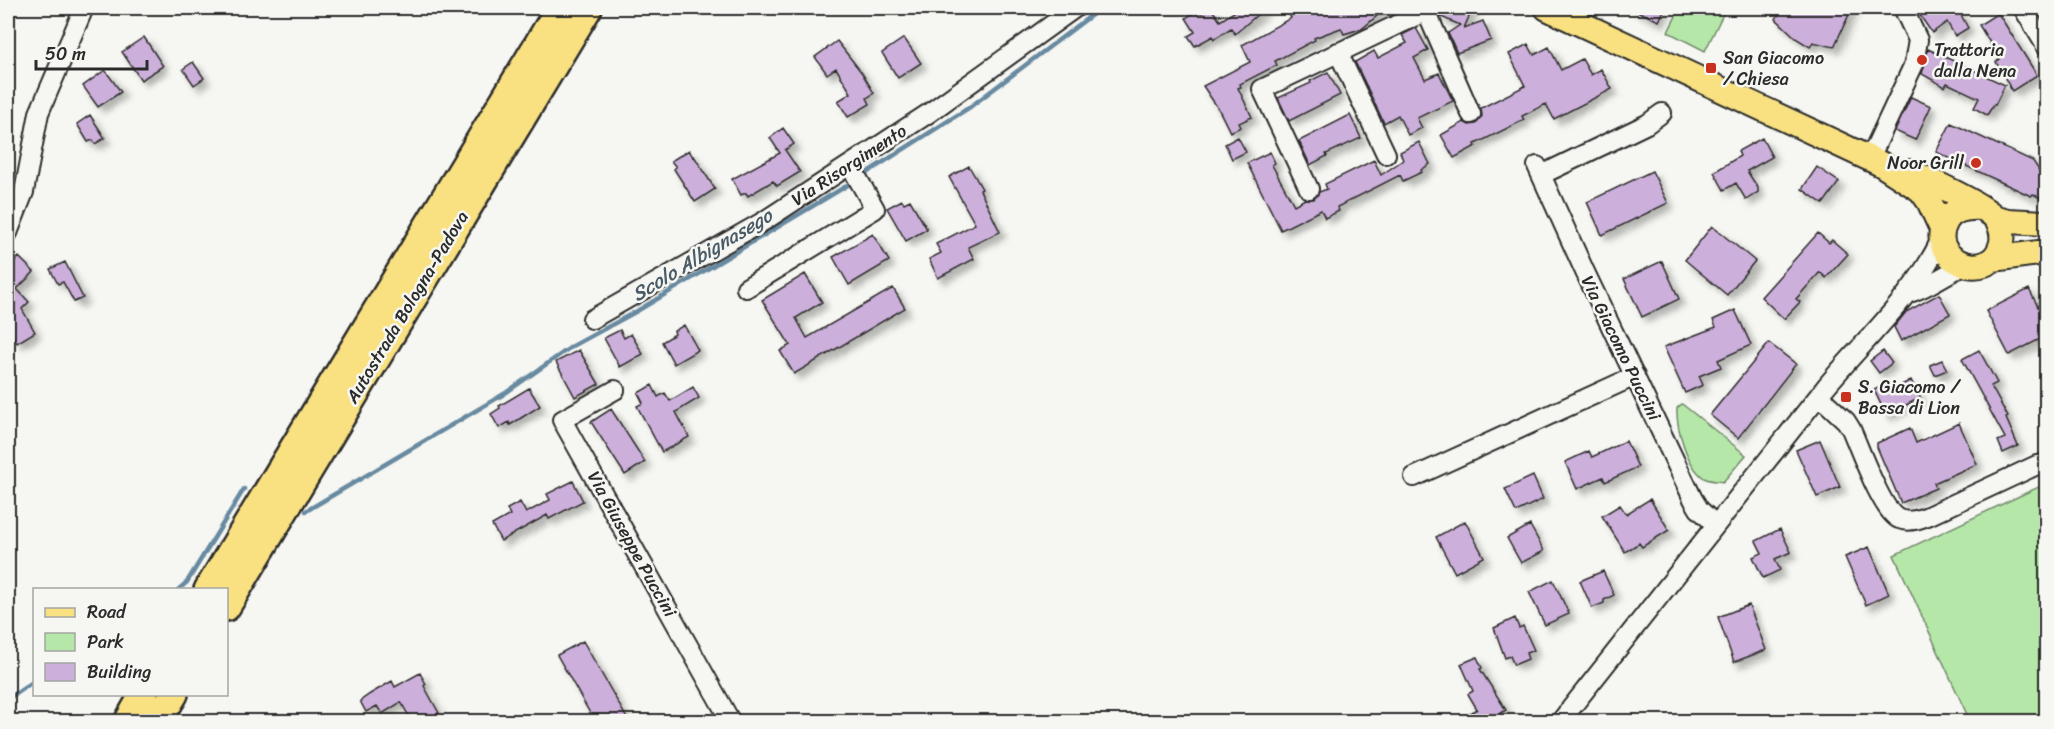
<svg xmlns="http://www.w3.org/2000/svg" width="2054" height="729" viewBox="0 0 2054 729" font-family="Sriracha,sans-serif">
  <defs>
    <filter id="shadow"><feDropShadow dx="5.5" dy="5.5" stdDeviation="3" flood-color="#0004"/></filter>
  </defs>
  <rect width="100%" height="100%" fill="#f6f6f2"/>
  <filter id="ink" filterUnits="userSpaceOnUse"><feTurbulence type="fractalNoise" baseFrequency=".0167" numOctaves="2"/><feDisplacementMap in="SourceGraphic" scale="12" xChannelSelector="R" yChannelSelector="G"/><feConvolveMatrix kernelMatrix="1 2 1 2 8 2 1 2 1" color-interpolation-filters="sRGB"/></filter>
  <g filter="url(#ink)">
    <path fill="#b5e7a8" stroke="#70896a" stroke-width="1.5" d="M1680 8H1726L1705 51 1668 32Z
      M1682 404 1746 455 1723 482C1717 481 1709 481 1704 478 1687 466 1676 428 1677 408Z
      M2043 485 2046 493V721H1970L1894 555Z"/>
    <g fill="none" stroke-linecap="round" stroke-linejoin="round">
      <path stroke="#688aa1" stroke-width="4.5" d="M860 177 970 107 1101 8
        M306 511 504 394 571 347 637 311 853 182
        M178 590 187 582 244 489
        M8 699 34 681"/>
    </g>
    <path fill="#cdafdb" stroke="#2b2b2b" stroke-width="1.5" filter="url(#shadow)" d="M1211 8 1220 21 1240 8H1265L1235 34 1231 28 1214 39 1213 36 1195 46 1188 36 1195 32 1186 18 1198 10 1201 13Z
      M1286 8H1386L1363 28 1344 34 1341 28 1314 38 1315 40 1275 61 1277 65 1240 84 1241 87 1238 88 1252 117 1239 123 1241 127 1230 132 1219 110 1203 86 1250 62 1242 45 1291 18Z
      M1439 8H1473L1464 28 1483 21 1491 40 1457 53 1448 33 1460 25 1441 17Z
      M1630 8H1665L1659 21Z
      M1782 8H1852L1834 47 1813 42 1810 47 1797 39 1776 19Z
      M1915 8H1950L1954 14 1959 11 1968 28 1955 36 1947 22 1932 33Z
      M1998 13 2037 75 2012 91 1996 62 2000 59 1979 25Z
      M1416 28 1428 50 1414 58 1425 79 1439 73 1453 101 1417 118 1422 128 1408 135 1398 115 1384 123 1355 62 1374 51 1378 58 1407 43 1402 35Z
      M144 37 163 66 141 80 122 52Z
      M904 38 921 63 898 78 882 53Z
      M837 41 862 73 874 93 867 98 870 104 848 117 838 101 851 93 836 68 827 74 815 57Z
      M1528 44 1534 55 1549 47 1561 70 1582 59 1591 75 1601 69 1612 89 1554 119 1546 104 1522 116 1524 120 1475 144 1476 146 1454 158 1441 135 1464 122 1469 125 1476 124 1482 116 1481 108 1525 86 1509 54Z
      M1928 49 2005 85 1995 105 1994 104 1987 115 1974 108 1979 98 1947 83 1945 87 1922 74Z
      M193 62 204 78 194 85 183 69Z
      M105 70 121 92 98 107 83 86Z
      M1328 72 1340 95 1289 121 1278 98 1311 83 1310 81Z
      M1911 97 1931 106 1915 140 1895 131Z
      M90 115 105 138 95 144 93 140 88 142 77 124Z
      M1350 115 1361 138 1326 154 1327 156 1310 165 1299 141Z
      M1951 123 2033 161 2046 181V201L2033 194 2031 196 1936 152Z
      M783 128 794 144 785 150 800 172 777 186 773 181 748 196 746 193 741 195 732 179 780 153 770 138Z
      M1238 137 1246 152 1232 159 1225 144Z
      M1762 138 1772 157 1747 171 1758 188V192L1746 200 1736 183 1724 190 1714 172 1740 156 1738 151Z
      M1419 142 1430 164 1421 170 1422 172 1403 181 1400 175 1337 207 1339 211 1325 218 1321 210 1281 230 1247 163 1270 152 1275 163 1272 165 1294 205 1305 199H1314L1319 192 1327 189 1325 184 1374 160 1381 175 1403 160 1400 152Z
      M689 150 693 157 694 156 715 189 695 202 674 169 676 167 671 161Z
      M969 166 982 189 980 190 1000 232 968 247 974 259 938 278 929 259 941 253 936 244 975 224 949 177Z
      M1817 167 1839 182 1823 204 1802 189Z
      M1652 171 1668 203 1602 235 1587 202Z
      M902 200 904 203 910 200 927 229 906 241 887 208Z
      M1712 226 1755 261 1727 295 1685 260Z
      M1818 233 1829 243 1832 240 1848 254 1826 278 1820 272 1796 299 1800 302 1784 319 1761 297Z
      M873 234 889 261 849 285 833 257Z
      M19 257 34 272 17 289 29 302 22 309 35 332 17 343 8 326V268Z
      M1662 261 1679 299 1642 317 1624 279Z
      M65 262 83 298 74 302 63 282 58 284 50 269Z
      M805 274 822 302 796 318 807 338 893 288 905 308 794 374 780 351 790 345 762 300Z
      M2029 289 2046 323V336L2009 355 1986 311Z
      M1939 294 1950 314 1901 341 1894 327 1906 312Z
      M1735 310 1751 345 1718 360 1721 367 1699 376 1703 385 1685 393 1664 347 1716 327 1713 320Z
      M684 325 698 350 674 364 662 342 675 334 674 331Z
      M620 330 624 338 631 334 643 354 620 367 604 338Z
      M1769 343 1796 364 1738 438 1710 415Z
      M579 350 599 384 575 397 556 362Z
      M1979 350 1997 383 1991 386 2008 417 2006 418 2018 446 2003 453 1998 441 2005 438 1962 359Z
      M1883 351 1892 363 1879 373 1870 361Z
      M1942 360 1947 370 1935 375 1930 365Z
      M1911 380 1920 398 1886 415 1874 390 1886 384 1890 391Z
      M652 385 658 397 665 393 670 401 693 387 699 398 676 412 689 437 662 452 637 406 643 403 638 393Z
      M529 388 540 406 510 425 509 422 499 428 491 414 500 408 499 406Z
      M611 409 645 462 625 475 591 422Z
      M1959 423 1977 464 1934 483 1936 488 1901 503 1877 447V443L1910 428 1916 443Z
      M1820 440 1840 487 1817 497 1796 450Z
      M1626 441 1638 467 1605 482 1603 477 1577 489 1565 462 1589 451 1592 457Z
      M1533 476 1543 499 1516 512 1505 489Z
      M573 481 583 501 549 519 547 515 501 541 492 525 510 515 507 509 520 502 526 513 550 500 547 494Z
      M1650 499 1669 530 1642 547 1639 543 1625 552 1602 516 1620 505 1626 514Z
      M1465 521 1484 557 1455 573 1436 537Z
      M1530 525 1544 551 1521 563 1507 538Z
      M1780 529 1791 552 1775 559 1780 570 1763 578 1753 557 1762 553 1756 541Z
      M1869 547 1889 594 1866 605 1845 557Z
      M1603 571 1614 595 1604 600V603L1592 608 1580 581Z
      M1553 580 1569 614 1545 625 1529 592Z
      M1749 605 1766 650 1734 662 1718 617Z
      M1515 618 1519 628 1523 626 1534 650 1526 653 1528 659 1514 665 1510 656 1505 658 1494 628Z
      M583 641 629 722H595L557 655Z
      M1477 657 1482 668 1480 669 1506 710 1498 715 1502 722H1456L1477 709 1468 694 1473 691 1461 664Z
      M420 673 426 684 424 686 439 713 424 722H412L401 702 382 714 377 706 366 712 360 701 370 694 392 681 395 687Z"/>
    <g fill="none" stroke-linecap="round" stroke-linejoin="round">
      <defs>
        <path id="minor" d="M2023 8 2046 46
          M1426 11 1471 114
          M1338 52 1386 154
          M1870 158 1914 64 1918 40 1903 8
          M1537 166 1585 272 1693 499 1699 509 1715 524
          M1541 175 1647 124 1662 113
          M1309 189 1262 89 1426 11 1428 8
          M8 233 24 192 39 113 84 8
          M746 288 875 209 850 165
          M1909 293C1929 288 1946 272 1967 265
          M592 319 764 221 929 113 1075 8
          M615 390 562 420 731 722
          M1819 396 1846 421 1851 429C1859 447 1882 512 1899 519 1910 523 1920 519 1930 515L2037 465 2046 463
          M1414 477 1635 376
          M1560 722C1648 610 1736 500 1824 389 1864 340 1914 297 1941 239"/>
        <path id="major" d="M1547 8 1881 164 1921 190 1929 201 1942 229
          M1909 172C1925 178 1989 207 1997 220 2002 228 2004 237 2001 246 1989 285 1924 260 1946 221 1953 208 1968 207 1982 208
          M1996 218 2008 221 2046 223
          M1993 259 2046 252"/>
        <path id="highway" d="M208 590 560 8
          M226 607 588 8
          M128 722 144 694
          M157 722 174 694"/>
      </defs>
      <use href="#minor" stroke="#2b2b2b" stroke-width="22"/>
      <use href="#major" stroke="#2b2b2b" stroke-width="28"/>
      <use href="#highway" stroke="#2b2b2b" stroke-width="32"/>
      <use href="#minor" stroke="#f6f6f2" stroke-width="18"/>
      <use href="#major" stroke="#f9e181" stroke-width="24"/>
      <use href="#highway" stroke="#f9e181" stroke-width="27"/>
    </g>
  </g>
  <g fill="#c8321e" stroke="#f6f6f2" stroke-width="2">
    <circle cx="1922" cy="60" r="6"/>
    <rect x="1705" y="62" width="12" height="12" rx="3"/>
    <circle cx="1976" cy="163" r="6"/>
    <rect x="1840" y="391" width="12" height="12" rx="3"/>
  </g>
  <g text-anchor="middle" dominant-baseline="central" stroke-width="5" stroke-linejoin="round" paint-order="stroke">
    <g font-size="18" fill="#2b2b2b" stroke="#f6f6f2" text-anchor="start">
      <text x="1934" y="50">Trattoria<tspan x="1934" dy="21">dalla Nena</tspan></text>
      <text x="1723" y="58">San Giacomo<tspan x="1723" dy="21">/ Chiesa</tspan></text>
      <text x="1964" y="163" text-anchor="end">Noor Grill</text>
      <text x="1858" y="387">S. Giacomo /<tspan x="1858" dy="21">Bassa di Lion</tspan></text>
    </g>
    <g font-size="18" fill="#2b2b2b" stroke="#f6f6f2">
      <text transform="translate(849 165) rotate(-33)">Via Risorgimento</text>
      <text transform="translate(407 307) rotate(-59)">Autostrada Bologna-Padova</text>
      <text transform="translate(1621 348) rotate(64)">Via Giacomo Puccini</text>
      <text transform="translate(632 544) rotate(61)">Via Giuseppe Puccini</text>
    </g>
    <g font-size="20" font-style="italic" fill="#495b66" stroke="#f6f6f2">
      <text transform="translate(702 255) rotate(-31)">Scolo Albignasego</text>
    </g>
  </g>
  <rect width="2054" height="729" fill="none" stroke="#f6f6f2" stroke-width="30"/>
  <rect x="15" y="15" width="2024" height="699" fill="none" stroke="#2b2b2b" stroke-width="2" filter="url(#ink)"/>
  <rect x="33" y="588" width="195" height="108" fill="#f6f6f2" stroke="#a5a5a2" stroke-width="1.5"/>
  <rect x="45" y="608" width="30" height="9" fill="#f9e181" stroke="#a5a5a2" stroke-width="1.5"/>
  <text x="87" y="618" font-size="18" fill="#2b2b2b">Road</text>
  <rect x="45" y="633" width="30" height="18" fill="#b5e7a8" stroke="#a5a5a2" stroke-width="1.5"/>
  <text x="87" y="648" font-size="18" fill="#2b2b2b">Park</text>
  <rect x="45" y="663" width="30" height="18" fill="#cdafdb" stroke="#a5a5a2" stroke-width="1.5"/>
  <text x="87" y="678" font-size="18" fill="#2b2b2b">Building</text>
  <path d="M36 60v9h111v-9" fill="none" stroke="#2b2b2b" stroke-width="3"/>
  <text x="45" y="60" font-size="18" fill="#2b2b2b" stroke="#f6f6f2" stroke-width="4.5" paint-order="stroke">50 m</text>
</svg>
